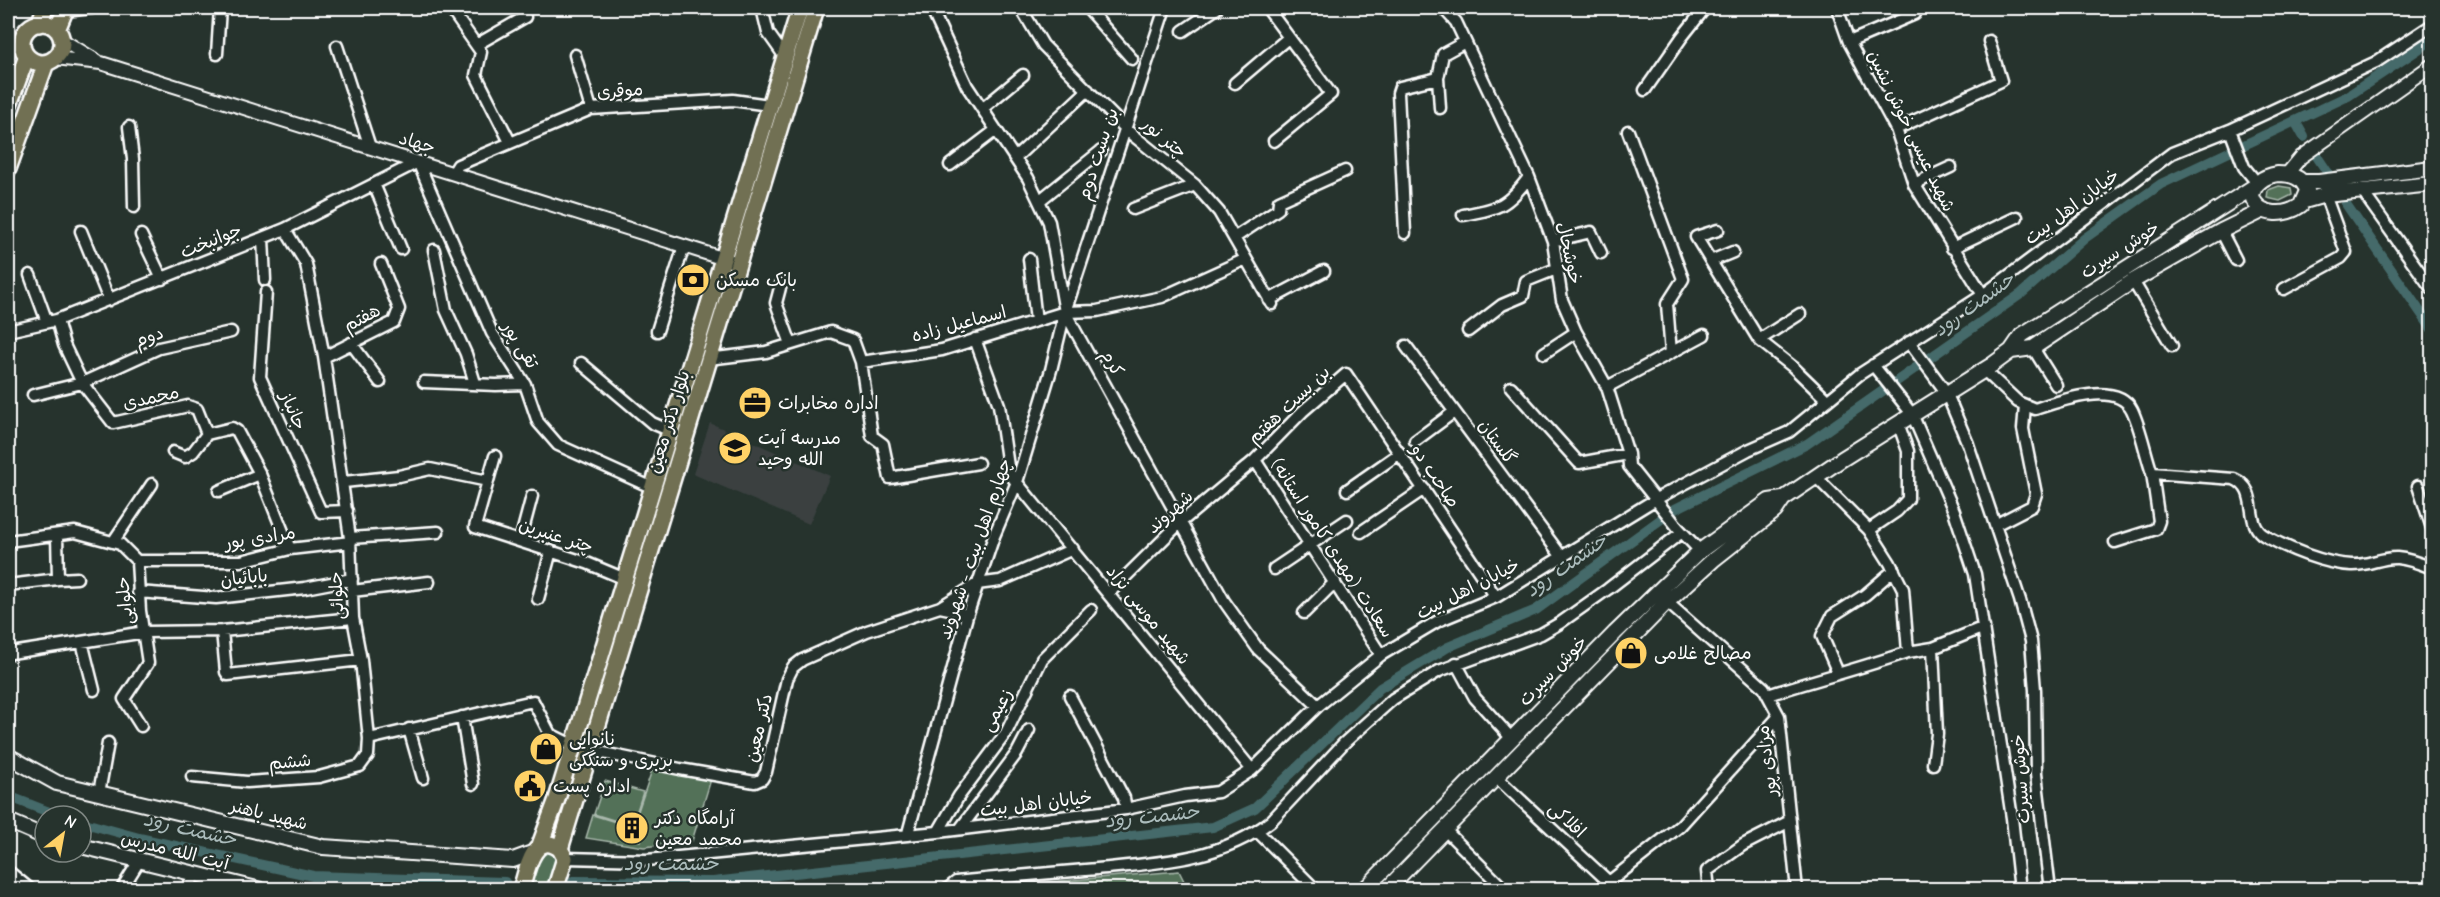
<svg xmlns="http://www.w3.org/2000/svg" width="2440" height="897" viewBox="0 0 2440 897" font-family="'Comic Neue','Playpen Sans Arabic',sans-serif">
  <defs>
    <pattern id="park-crowns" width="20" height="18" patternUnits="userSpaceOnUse" patternTransform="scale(1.5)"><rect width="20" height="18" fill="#537159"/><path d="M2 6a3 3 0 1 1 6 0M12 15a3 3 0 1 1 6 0" fill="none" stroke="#6d8672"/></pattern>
  </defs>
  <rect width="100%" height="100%" fill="#26332d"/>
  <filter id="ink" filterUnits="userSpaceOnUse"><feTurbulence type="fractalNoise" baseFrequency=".0167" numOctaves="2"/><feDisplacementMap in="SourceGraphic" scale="12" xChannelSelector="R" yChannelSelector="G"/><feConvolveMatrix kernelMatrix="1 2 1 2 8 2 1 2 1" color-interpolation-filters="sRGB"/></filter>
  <g filter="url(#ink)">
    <path fill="#3a4140" d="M710 423 830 476 809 524 693 474Z"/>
    <path fill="#537159" stroke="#a9b8ac" stroke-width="1.5" d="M2279 186 2291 188 2292 195 2280 201 2267 198 2268 190Z
      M652 770 712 776 692 841 644 847 586 838 593 815 622 824 619 835 640 841 646 821 636 817Z
      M605 781 643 792 635 817 625 814 623 823 594 814Z
      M547 849 559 857 551 889 526 890 537 856Z"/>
    <path fill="url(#park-crowns)" stroke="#a9b8ac" stroke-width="1.5" d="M1179 871 1188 889H969Z"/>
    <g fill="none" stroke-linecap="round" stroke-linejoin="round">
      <path stroke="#456a6a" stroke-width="10" d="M2295 121 2304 137
        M2314 152 2328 173
        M2346 204 2432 329
        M8 796 59 816
        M81 822 139 838 313 876 505 882
        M573 881 713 882 1213 827 1255 808 1380 688 1448 647 1536 610 1675 509 1807 444 2021 294 2085 238 2161 184 2348 96 2432 40"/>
      <defs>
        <path id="minor" d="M450 8 481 52 476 75 510 142
          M762 8 768 33 785 57
          M931 8 967 86 1028 178 1049 222 1065 312 1224 601 1258 649 1318 706
          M1021 8 1043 45 1130 133 1195 185 1219 212 1272 304
          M1087 8 1132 59
          M1267 8 1331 94 1274 141
          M1443 8 1456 22 1529 177 1553 241 1562 300 1576 332 1607 387 1628 454 1629 466 1679 529 1700 551
          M1837 8 1849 42 1896 129 1914 184 1983 295
          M65 11 92 8
          M1183 31 1217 8
          M1849 42 1915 14
          M8 45 23 47
          M476 45 525 17
          M337 46 370 147
          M217 54 220 8
          M575 55 591 109
          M1438 78 1440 108
          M1235 83 1288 38
          M1645 90 1682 37 1705 8
          M982 109 1023 75
          M129 127 133 159 134 207
          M1896 129 2001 81 1989 41
          M2230 130 2244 167 2257 183
          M1628 131 1683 279 1667 304 1671 353
          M1015 158 1088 90
          M950 165 996 130
          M453 173 458 165 591 109 733 100 769 105
          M374 184 401 249
          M1914 184 1951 167
          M2362 191 2432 289
          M1039 201 1101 151
          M1133 209 1195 185
          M1463 215C1499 208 1507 207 1529 177
          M285 229 306 264 324 357 350 538 353 618 361 660 369 739 533 701 550 734 574 746
          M1718 230 1696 237 1759 340 1793 367 1827 400
          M81 231 109 300
          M2221 231 2236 260
          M1405 233 1398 93 1400 87 1438 78 1443 54 1465 42
          M141 235 162 279
          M263 238 265 280
          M1234 238 1278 209 1279 201 1345 171
          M1553 241 1591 232 1601 253
          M1952 248 2017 217
          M434 250 446 310 466 354 475 383
          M1029 259 1036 321
          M1711 261 1733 252
          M30 275 47 322
          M2133 281 2172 346
          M781 284 776 303 791 344
          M2284 289 2341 258 2346 252 2325 195
          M266 292 260 377 321 512 347 511
          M1269 300 1324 271
          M57 320 64 345 82 383 113 423 188 406 197 409 207 434 232 428 237 431 260 474 290 549
          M8 331 57 320 285 229 418 162 492 333 525 384 538 422 558 445 653 488
          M657 331 684 246
          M1468 331 1502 305 1523 296 1526 281 1556 269
          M975 339 999 405 1009 473 1252 770
          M1759 340 1800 314
          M1909 342 1946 392 1968 444 2020 600 2031 641 2035 690 2036 774 2050 890
          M351 343 380 382
          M1406 346 1562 557
          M2033 348 2056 385
          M1544 353 1576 332
          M324 357 394 322 399 309 381 264
          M708 359 766 352 831 332 853 340 861 362 872 436 883 444 890 478 978 463
          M861 362 942 350 1065 312 1097 311 1162 297 1246 259
          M581 363 652 423 671 431
          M1873 365 1912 414 1954 511 1975 574 2012 818 2020 890
          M1984 370 2018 402 2035 409C2059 401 2117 380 2132 410 2141 429 2145 453 2152 473L2234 479C2261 490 2243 524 2265 536 2289 549 2324 564 2352 565 2367 566 2382 557 2397 558 2409 559 2422 564 2432 568
          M424 382 496 385 525 384
          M1511 387 1579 463 1628 454
          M1607 387 1704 335
          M33 395 82 383 159 348 231 332
          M1415 441 1454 412
          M173 452 185 457 193 452 207 434
          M495 456 475 527 587 563 625 579
          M1255 460 1381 655
          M1815 476 1869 530 1897 511 1908 499V451L1898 423
          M344 482 399 476 430 469 488 481
          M2418 486 2432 528
          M1347 490 1400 453
          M219 491 260 474
          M1995 525 2032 506 2036 494 2023 429 2025 405
          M1869 530 1890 563 1903 589 1908 652 1933 648 1984 627
          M1361 532 1424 489
          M350 538 438 532
          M8 541 75 532 120 544 137 561 140 611 148 663 124 699 141 726
          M520 541 532 496
          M113 542 152 484
          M2115 542 2156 529 2159 521 2152 473
          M137 561H241L290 549 351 542
          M1274 569 1347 520
          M58 579 77 578
          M8 585 58 579 57 535
          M352 591 429 582
          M138 592 216 598 305 588 352 579
          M1109 593 1181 522 1255 460 1303 411 1346 374 1496 597
          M538 599 551 551
          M1667 602 1764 688 1779 716 1797 890
          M1304 613 1335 582
          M967 616 954 610 940 607 977 584 1000 581 1073 549
          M222 631 226 672 228 675 361 660
          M82 642 94 690
          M11 653 145 632 222 631 353 618
          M1456 663 1475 698 1512 739
          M1838 673 1822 636 1832 616 1865 595 1894 570
          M1768 695C1814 680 1862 668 1908 652
          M1070 696 1124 798 1126 809
          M462 717 473 784
          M409 729 423 778
          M589 750 680 769 755 782 762 779 766 772 787 679 793 667 802 660 867 631 940 607
          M1933 764 1937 734 1933 648
          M192 777 247 782 319 777 360 766 368 755 369 739
          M1496 777 1609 882 1613 890
          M99 793 108 743
          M960 829 1017 753 1029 730
          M1445 830 1505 890
          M1257 831 1316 890
          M938 832 959 796 1006 733 1042 659 1091 610
          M908 833 967 616 994 536 1017 482 1051 370 1065 312 1165 8
          M565 858 647 860 938 832 1126 809 1185 796 1218 792 1252 770 1318 706 1381 655 1438 621 1496 597 1656 499 1748 450 1789 432 1860 374 1983 295 2172 153 2230 130 2376 62 2432 25
          M8 871 31 890
          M1609 882 1680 826 1779 716
          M121 890 139 861
          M186 890 195 875
          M946 890 956 882C1003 877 1050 873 1097 869 1158 863 1221 860 1271 821L1344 743 1393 699 1439 671 1541 634 1560 623 1608 589 1682 532
          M1709 890 1707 871 1743 845 1790 821"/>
        <path id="tertiary" d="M62 40 97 61
          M55 58 101 63 731 261
          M2287 174 2301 157 2432 65"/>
        <path id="secondary" d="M2278 174C2291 174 2303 177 2307 191L2301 205C2287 216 2258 218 2252 196 2254 182 2265 176 2278 174Z
          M2303 182H2319L2432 168
          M2304 201 2325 195 2432 184
          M2011 351 2033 348 2133 281 2221 231 2264 210
          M8 756 57 783 323 847 513 860 532 853
          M8 821 45 837
          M81 846 261 890
          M1364 890 1615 633 1700 551 1769 501 1783 499
          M1386 890 1667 602 1713 560 1775 511 1783 499 1842 459 1992 365 2011 351 2022 335 2255 186"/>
        <path id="primary" d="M22 43a20 20 0 1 1 40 0a20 20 0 1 1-40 0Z
          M39 24 45 8
          M57 30 66 8
          M8 107 27 56
          M8 169 46 63
          M540 845 557 799 800 8
          M560 849 816 8
          M521 890C526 872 534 829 560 849L565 858 555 890"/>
      </defs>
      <use href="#minor" stroke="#fff" stroke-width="15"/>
      <use href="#tertiary" stroke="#fff" stroke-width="16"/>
      <use href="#secondary" stroke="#fff" stroke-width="18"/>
      <use href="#primary" stroke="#fff" stroke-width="20"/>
      <use href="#minor" stroke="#26332d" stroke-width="10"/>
      <use href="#tertiary" stroke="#26332d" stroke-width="12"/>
      <use href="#secondary" stroke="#26332d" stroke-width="14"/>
      <use href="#primary" stroke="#716f52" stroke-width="15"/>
    </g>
  </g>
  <defs>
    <symbol id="bank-disc" viewBox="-11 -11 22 22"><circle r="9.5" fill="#ffd166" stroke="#26332d"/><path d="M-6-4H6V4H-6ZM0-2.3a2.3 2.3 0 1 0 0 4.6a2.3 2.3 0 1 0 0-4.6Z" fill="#111"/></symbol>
    <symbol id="office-disc" viewBox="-11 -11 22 22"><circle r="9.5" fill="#ffd166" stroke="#26332d"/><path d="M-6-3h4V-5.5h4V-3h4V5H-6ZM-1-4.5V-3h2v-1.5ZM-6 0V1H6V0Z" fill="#111"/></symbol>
    <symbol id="school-disc" viewBox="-11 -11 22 22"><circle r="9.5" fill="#ffd166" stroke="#26332d"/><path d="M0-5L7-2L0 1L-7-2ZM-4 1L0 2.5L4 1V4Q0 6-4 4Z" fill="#111"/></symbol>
    <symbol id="shop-disc" viewBox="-11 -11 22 22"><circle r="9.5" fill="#ffd166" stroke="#26332d"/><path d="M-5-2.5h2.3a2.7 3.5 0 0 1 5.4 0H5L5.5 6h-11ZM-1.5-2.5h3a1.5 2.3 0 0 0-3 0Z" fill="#111"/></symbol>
    <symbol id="civic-disc" viewBox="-11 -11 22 22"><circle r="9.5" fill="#ffd166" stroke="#26332d"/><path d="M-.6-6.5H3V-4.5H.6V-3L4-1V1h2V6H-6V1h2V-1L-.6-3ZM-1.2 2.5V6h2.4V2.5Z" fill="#111"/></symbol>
    <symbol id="building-disc" viewBox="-11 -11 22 22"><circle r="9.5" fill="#ffd166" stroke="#26332d"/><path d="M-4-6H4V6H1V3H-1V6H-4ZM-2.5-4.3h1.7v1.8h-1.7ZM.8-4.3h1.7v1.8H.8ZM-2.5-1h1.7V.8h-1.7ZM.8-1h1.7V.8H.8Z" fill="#111"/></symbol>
  </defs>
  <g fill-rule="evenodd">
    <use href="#bank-disc" x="674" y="261" width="38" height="38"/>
    <use href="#office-disc" x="736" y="384" width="38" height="38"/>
    <use href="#school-disc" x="716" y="429" width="38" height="38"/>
    <use href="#shop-disc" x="1612" y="634" width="38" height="38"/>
    <use href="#shop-disc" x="527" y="730" width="38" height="38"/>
    <use href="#civic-disc" x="511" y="767" width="38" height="38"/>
    <use href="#building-disc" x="613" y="809" width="38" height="38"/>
  </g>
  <g text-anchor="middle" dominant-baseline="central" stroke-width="5" stroke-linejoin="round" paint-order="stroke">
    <g font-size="18" fill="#fff" stroke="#26332d">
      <text transform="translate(620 91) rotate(-4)">موقری</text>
      <text transform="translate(1911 131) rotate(64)">شهید عیسی خوش نشین</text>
      <text transform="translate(1164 138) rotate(40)">چتر نور</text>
      <text transform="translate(417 143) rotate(17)">جهاد</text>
      <text transform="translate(1098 154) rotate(-72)">بن بست دوم</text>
      <text transform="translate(2072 207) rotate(-37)">خیابان اهل بیت</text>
      <text transform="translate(211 241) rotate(-22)">جوانبخت</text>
      <text transform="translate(2120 250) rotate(-33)">خوش سیرت</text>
      <text transform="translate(1569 253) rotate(78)">خوشحال</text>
      <text transform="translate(362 318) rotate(-28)">هفتم</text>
      <text transform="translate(959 324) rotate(-15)">اسماعیل زاده</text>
      <text transform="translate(149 337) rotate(-20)">دوم</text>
      <text transform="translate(520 345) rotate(58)">تقی پور</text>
      <text transform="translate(1112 363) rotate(61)">کرم</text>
      <text transform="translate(151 398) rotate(-12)">محمدی</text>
      <text transform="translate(1289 405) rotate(-43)">بن بست هفتم</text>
      <text transform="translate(293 411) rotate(66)">جانباز</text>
      <text transform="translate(669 422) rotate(-73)">بلوار دکتر معین</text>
      <text transform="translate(1497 442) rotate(54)">گلستان</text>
      <text transform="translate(1435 476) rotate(56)">صاحب دو</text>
      <text transform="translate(1170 512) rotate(-42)">شهروند</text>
      <text transform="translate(556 536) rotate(18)">چتر عنبرین</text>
      <text transform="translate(260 538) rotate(-9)">مرادی پور</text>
      <text transform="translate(1332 548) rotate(57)">سعادت (مهدی کامور استانه)</text>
      <text transform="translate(975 549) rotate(-71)">چهارم اهل بیت - شهروند</text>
      <text transform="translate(244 578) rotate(-6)">بابائیان</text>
      <text transform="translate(1468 589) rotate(-27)">خیابان اهل بیت</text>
      <text transform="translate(337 596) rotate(-93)">حلوائی</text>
      <text transform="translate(125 601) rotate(-96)">حلوایی</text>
      <text transform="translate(1148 615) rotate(51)">شهید موسی نژاد</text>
      <text transform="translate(1553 671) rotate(-46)">خوش سیرت</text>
      <text transform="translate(997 710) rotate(-61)">زعیمی</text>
      <text transform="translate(759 728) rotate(-77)">دکتر معین</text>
      <text transform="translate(1767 761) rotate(-97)">مرادی پور</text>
      <text transform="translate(290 762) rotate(-5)">ششم</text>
      <text transform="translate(2021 779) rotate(-94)">خوش سیرت</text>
      <text transform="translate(1036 804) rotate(-7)">خیابان اهل بیت</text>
      <text transform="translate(269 815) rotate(14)">شهید باهنر</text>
      <text transform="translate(1567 820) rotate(43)">افلاکی</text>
      <text transform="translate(175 851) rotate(14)">آیت الله مدرس</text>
    </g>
    <g font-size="18" fill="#fff" stroke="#26332d" text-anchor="start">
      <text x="716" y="280">بانک مسکن</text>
      <text x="778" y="403">اداره مخابرات</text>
      <text x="758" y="438">مدرسه آیت<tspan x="758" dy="21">الله وحید</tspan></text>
      <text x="1654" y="653">مصالح غلامی</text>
      <text x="569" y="739">نانوایی<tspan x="569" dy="21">بربری و سنگکی</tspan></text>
      <text x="553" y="786">اداره پست</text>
      <text x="655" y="818">آرامگاه دکتر<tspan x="655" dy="21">محمد معین</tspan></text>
    </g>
    <g font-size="20" font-style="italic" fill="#abbcbc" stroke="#26332d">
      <text transform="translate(1974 304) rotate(-36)">حشمت رود</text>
      <text transform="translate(1566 565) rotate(-35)">حشمت رود</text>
      <text transform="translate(1152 816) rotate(-6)">حشمت رود</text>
      <text transform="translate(190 829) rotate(13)">حشمت رود</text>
      <text x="671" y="863">حشمت رود</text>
    </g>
  </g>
  <rect width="2440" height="897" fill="none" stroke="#26332d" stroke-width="30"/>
  <rect x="15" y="15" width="2410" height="867" fill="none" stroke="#fff" stroke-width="2" filter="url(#ink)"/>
  <g transform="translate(63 834) rotate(31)"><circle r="28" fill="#26332d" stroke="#7d8581" stroke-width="1.5"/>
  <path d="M0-4.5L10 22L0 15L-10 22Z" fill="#ffd166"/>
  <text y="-9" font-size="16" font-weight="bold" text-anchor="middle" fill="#ffffff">N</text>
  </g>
</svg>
